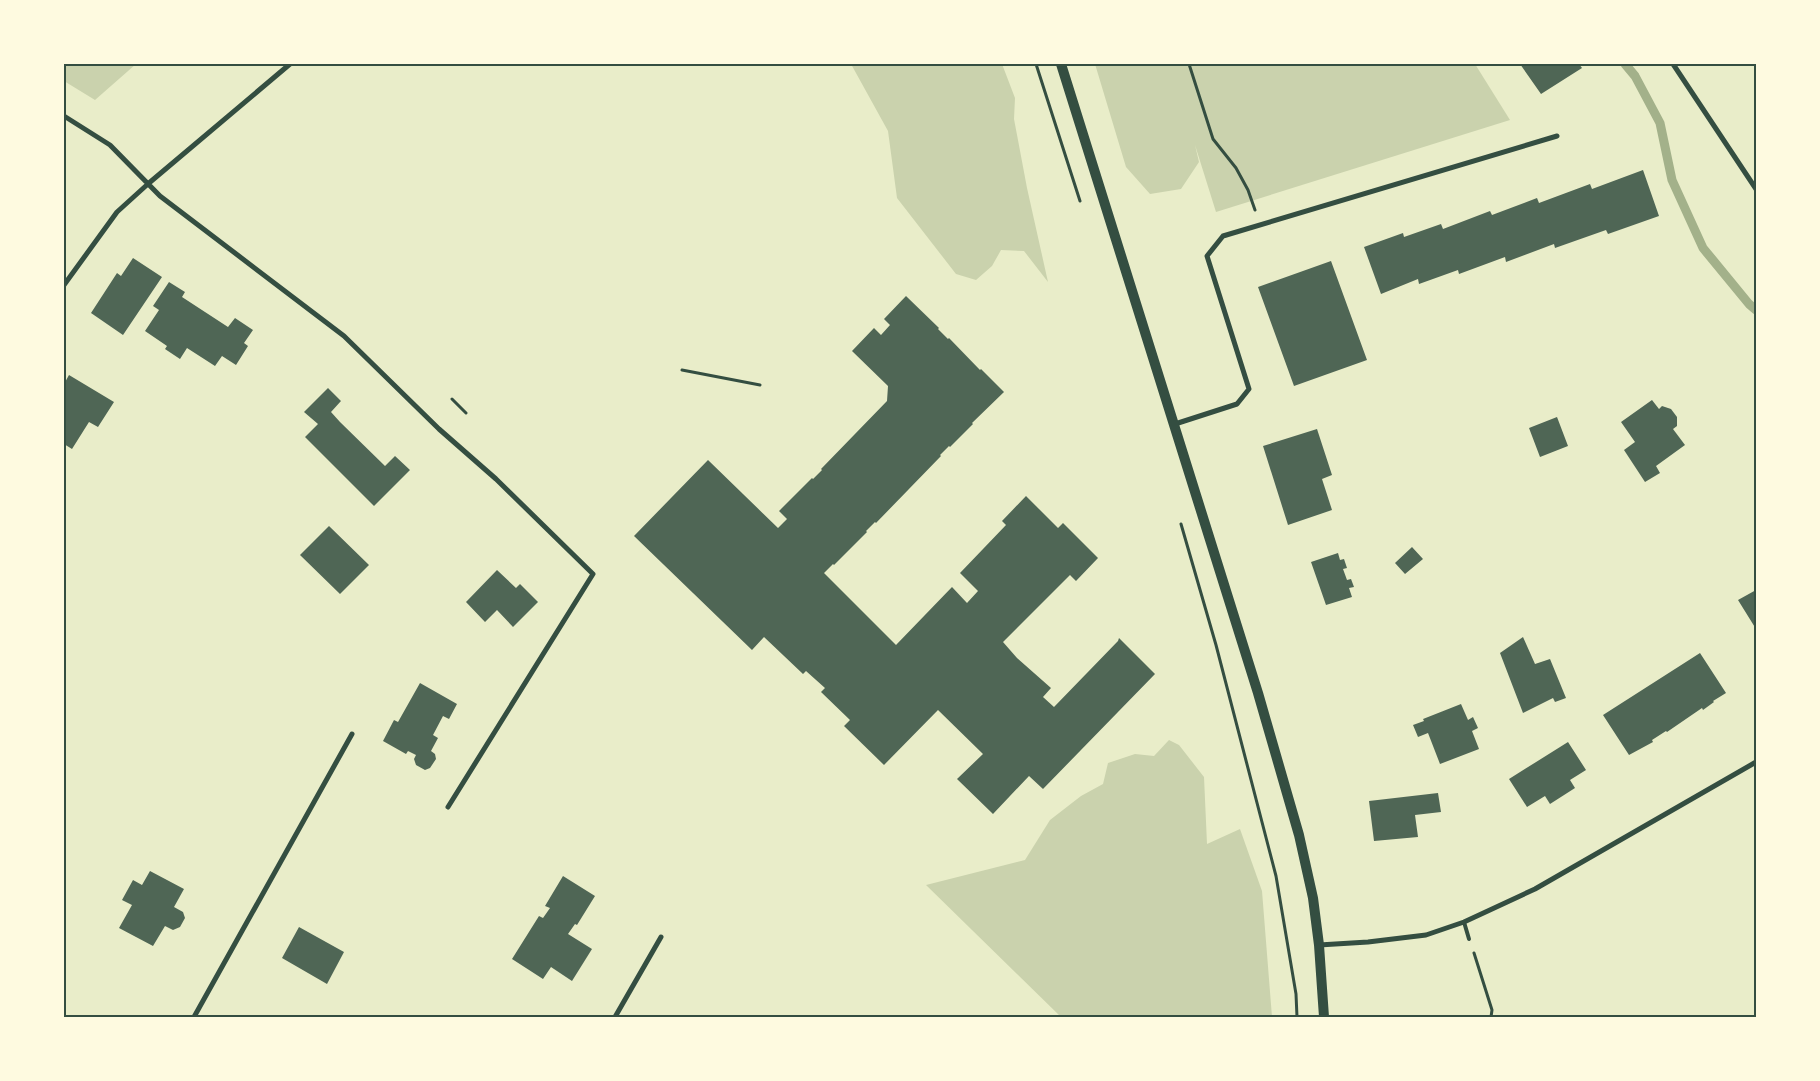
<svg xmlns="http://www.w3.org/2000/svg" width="1820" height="1081" viewBox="0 0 1820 1081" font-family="Karla,sans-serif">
  <rect width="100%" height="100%" fill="#e9edc9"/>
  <path fill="#cad2ad" d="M64 64H136L95 100 64 81Z
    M851 64H1002L1015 98 1014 119 1027 188 1048 282 1024 251 1001 250 992 266 976 280 956 274 897 198 888 131Z
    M1095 64H1475L1510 120 1216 212 1195 145 1199 162 1181 189 1150 194 1126 167Z
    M1169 740 1179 745 1204 777 1207 844 1240 829 1262 891 1272 1017H1061L926 885 1025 860 1050 820 1081 796 1103 784 1108 763 1135 754 1154 756Z"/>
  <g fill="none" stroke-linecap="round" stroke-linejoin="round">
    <path stroke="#a3b18a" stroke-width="9" d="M1625 64 1635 76 1660 123 1672 180 1703 248 1749 304 1756 310"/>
  </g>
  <path fill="#4f6655" d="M1520 64H1579L1582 68 1541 94Z
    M1643 170 1659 216 1608 234 1606 230 1555 248 1554 244 1506 262 1505 257 1459 274 1458 270 1419 284 1418 279 1381 294 1364 247 1403 233 1404 237 1441 224 1443 229 1490 211 1492 215 1537 198 1539 203 1590 184 1592 189Z
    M133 258 162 277 123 335 91 313 117 273 121 276Z
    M1331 261 1367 360 1294 386 1258 287Z
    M169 282 185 292 182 297 228 327 235 318 253 330 244 343 248 346 236 365 222 356 215 366 187 348 180 359 165 349 167 346 145 331 159 310 153 306Z
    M906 296 939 328 938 329 948 339 949 338 980 370 981 369 1004 392 972 423 973 424 950 447 949 446 940 455 941 456 876 523 875 522 866 531 867 532 834 565 833 564 824 573 896 645 952 587 967 603 978 591 960 573 1006 525 1002 521 1026 496 1058 528 1063 523 1098 558 1076 581 1070 575 1003 642 1017 658 1051 688 1043 697 1054 707 1118 641 1119 638 1155 674 1043 789 1029 776 993 814 957 779 983 754 938 710 884 765 844 726 850 720 821 692 825 688 806 671 803 674 764 637 752 650 634 536 708 460 778 528 787 519 779 511 812 478 813 479 822 470 821 469 887 401 888 386 852 351 874 328 881 335 890 325 884 319Z
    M69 375 114 402 98 427 89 422 72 449 64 444V384Z
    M328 388 341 401 331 412 340 422 385 466 395 456 410 470 374 506 305 437 318 424 304 412Z
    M1652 400 1659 409 1662 406 1671 409 1677 417V426L1673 429 1685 445 1656 466 1660 473 1645 482 1624 450 1635 442 1621 422Z
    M1557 417 1568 446 1540 457 1529 428Z
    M1317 429 1332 475 1322 479 1332 510 1288 525 1263 446Z
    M329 526 369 565 340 594 300 555Z
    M1412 547 1423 559 1405 574 1395 563Z
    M1338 553 1340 560 1344 559 1347 568 1343 569 1347 580 1351 579 1354 587 1349 588 1352 597 1326 605 1311 562Z
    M497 570 516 588 520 584 538 602 513 627 497 610 485 622 466 602Z
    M1756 590V629L1738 600Z
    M1523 637 1535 664 1550 659 1566 698 1555 702 1553 698 1523 713 1500 653Z
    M1700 653 1726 693 1713 701 1714 702 1703 710 1702 708 1667 732 1666 731 1652 740 1653 742 1629 755 1603 715Z
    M420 683 457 704 449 719 443 716 433 735 438 738 431 751 435 754 436 759 430 768 425 770 416 765 414 759 416 755 408 751 406 754 383 741 394 720 398 722Z
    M1461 704 1468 720 1473 717 1478 728 1472 731 1479 749 1440 764 1428 733 1418 737 1413 725 1424 721 1423 719Z
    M1568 742 1586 770 1570 780 1575 788 1550 804 1545 796 1527 807 1509 779Z
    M1438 793 1441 812 1415 815 1418 837 1374 841 1369 801Z
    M150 871 184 889 174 907 183 912 185 918 180 927 173 930 165 926 153 946 119 928 132 905 122 900 133 880 142 885Z
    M563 876 595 896 577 925 575 924 568 934 592 949 572 981 551 967 543 979 512 959 539 916 543 918 550 908 545 906Z
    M299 927 344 952 327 984 282 958Z"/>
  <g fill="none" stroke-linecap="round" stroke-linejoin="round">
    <path stroke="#344e41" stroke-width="3" d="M1036 64 1080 201
      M1189 64 1213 139 1236 168 1248 190 1255 210
      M682 370 760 385
      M452 399 466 413
      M1181 524 1216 645 1276 876 1296 994 1297 1017
      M1474 953 1492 1010 1491 1017"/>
    <path stroke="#344e41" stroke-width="4" d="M1464 922 1469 939"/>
    <path stroke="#344e41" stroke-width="5" d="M1673 64 1756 189
      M64 116 110 145 160 196 344 336 439 429 496 479 593 574 448 807
      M64 285 117 212 149 183 290 64
      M1175 424 1237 404 1249 389 1207 256 1223 236 1557 136
      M1319 945 1368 942 1426 935 1464 922 1535 889 1756 762
      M194 1017 352 734
      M615 1017 661 937"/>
    <path stroke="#344e41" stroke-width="10" d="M1061 64 1258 693 1299 835 1313 898 1319 945 1324 1017"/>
  </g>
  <rect width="1820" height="1081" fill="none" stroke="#fefae0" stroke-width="130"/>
  <rect x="65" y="65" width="1690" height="951" fill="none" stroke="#344e41" stroke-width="2"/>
</svg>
